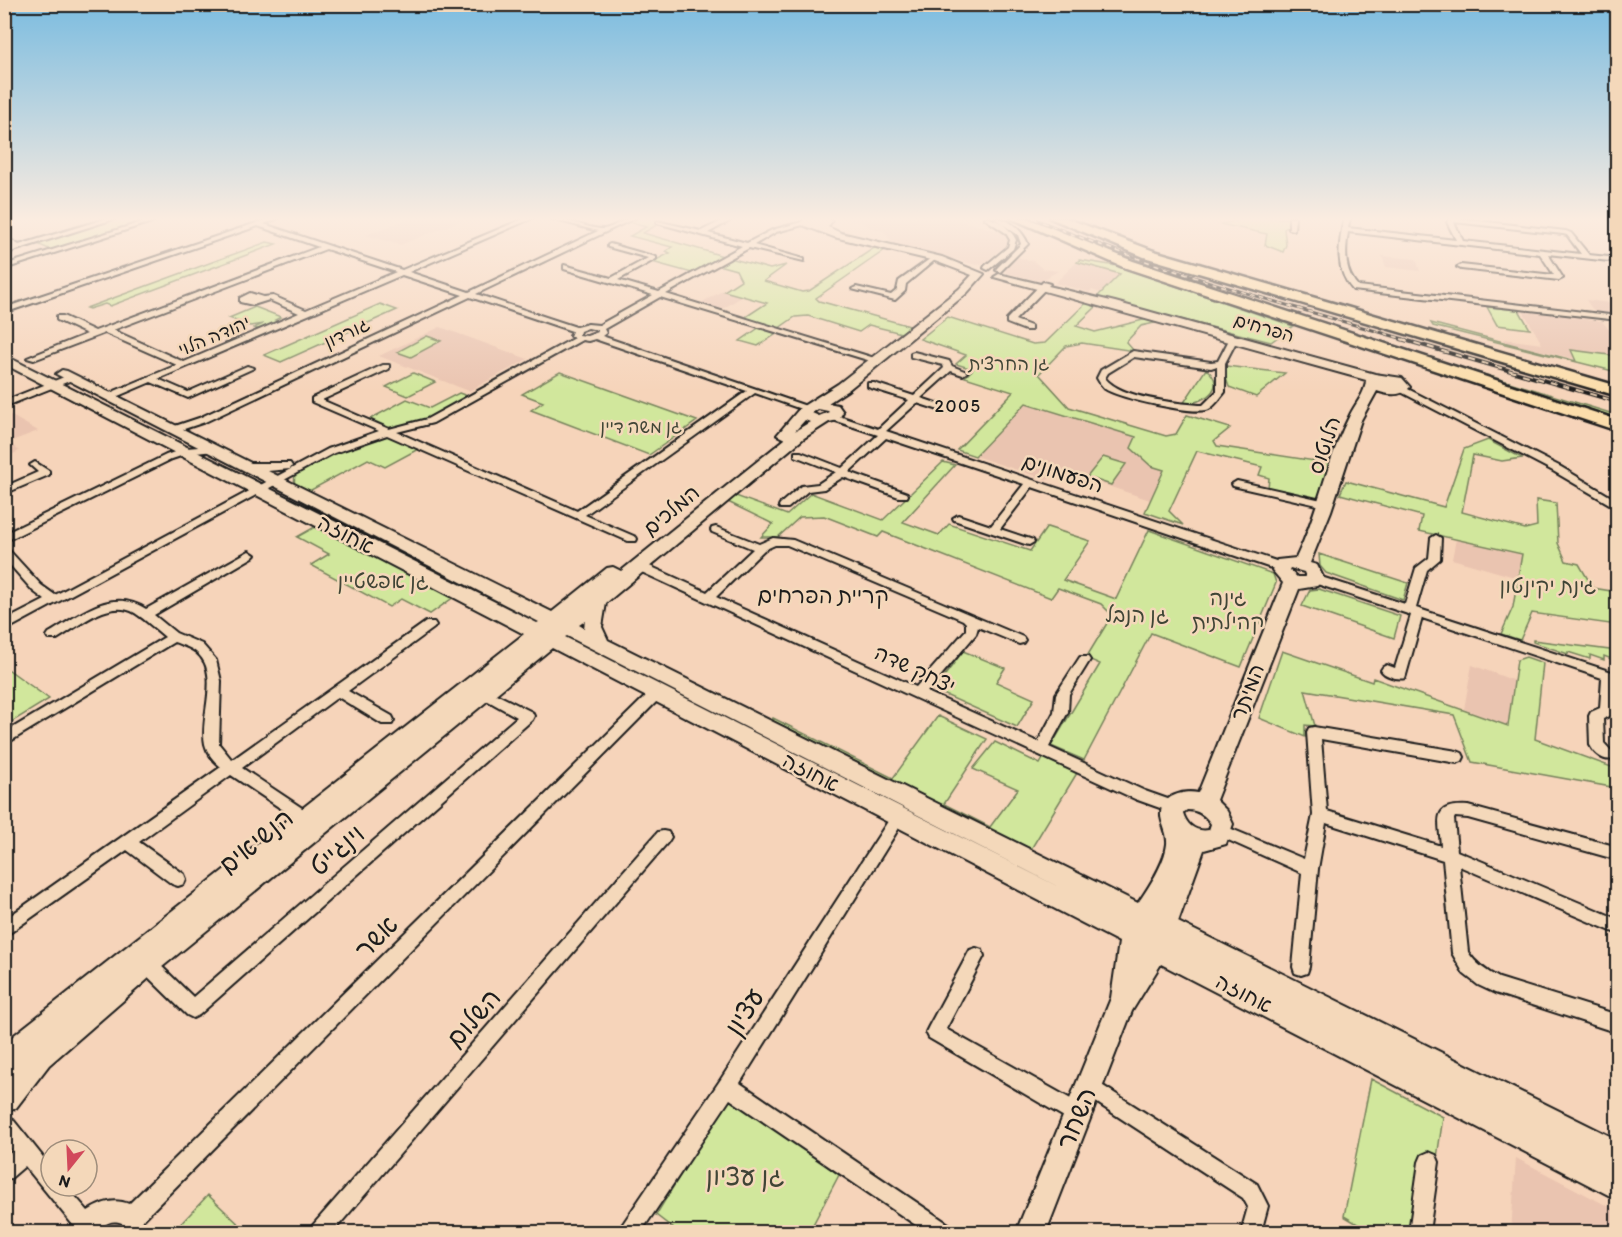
<svg xmlns="http://www.w3.org/2000/svg" width="1622" height="1237" viewBox="0 0 1622 1237" font-family="Itim,'Playpen Sans Hebrew',sans-serif">
  <rect width="100%" height="100%" fill="#f6d4ba"/>
  <filter id="ink" filterUnits="userSpaceOnUse"><feTurbulence type="fractalNoise" baseFrequency=".0167" numOctaves="2"/><feDisplacementMap in="SourceGraphic" scale="12" xChannelSelector="R" yChannelSelector="G"/><feConvolveMatrix kernelMatrix="1 2 1 2 8 2 1 2 1" color-interpolation-filters="sRGB"/></filter>
  <g filter="url(#ink)">
    <path fill="#eac4b0" d="M411 218H461L465 219 400 245 366 235Z
      M835 218H950L1006 233 1009 243 984 263 977 265 894 245 884 231 869 227 860 221Z
      M1382 256 1416 259 1420 271 1386 267Z
      M1017 257 1033 261 1043 269 1058 271 1041 281 1006 273 1005 268Z
      M1077 262 1121 274 1101 293 1092 290 1089 292 1055 283Z
      M722 291 743 296 724 308 715 309 699 304Z
      M1586 300 1617 304V316L1595 313Z
      M1523 311 1602 321 1610 331 1617 332V369L1505 342 1503 339 1542 344Z
      M440 327 528 359 469 391 379 356Z
      M1026 403 1137 437 1164 470 1150 500 1084 478 1061 480 1051 477 1048 480 975 456Z
      M5 412 38 431 9 442 19 451 5 458Z
      M1456 539 1522 554 1518 578 1452 559Z
      M1472 665 1515 681 1509 726 1464 709Z
      M1516 1158 1617 1211V1232H1511Z"/>
    <path fill="#d1e79c" stroke="#76825c" stroke-width="1.5" d="M118 218H152L51 250 35 243Z
      M639 218 665 220 643 233 723 256 692 273 652 262 670 253 666 251 672 247 630 236 646 227 629 222Z
      M1250 218H1290L1288 227 1284 229 1286 245 1283 252 1265 245 1267 234 1220 224Z
      M267 242 276 244 110 306 105 304 89 309 86 308Z
      M874 248 885 250 816 298 819 301 910 326 901 333 869 325 859 332 808 316 795 317 779 328 744 318 767 303 724 291 741 280 736 270 718 265 730 258 770 269 786 265 764 281 802 292 809 291Z
      M1079 260 1117 266 1293 326 1271 342 1096 298 1120 274 1077 262Z
      M1087 302 1098 305 1076 326 1095 332 1147 319 1159 322 1141 326 1126 342 1134 351 1082 343 1066 346 1039 374 1069 407 1166 436 1176 434 1187 415 1230 428 1214 441 1217 446 1335 464 1318 500 1268 488 1269 478 1259 475 1262 467 1197 451 1169 511 1183 525 1145 512 1164 470 1151 466 1131 448 1136 437 1026 403 975 456 957 450 1013 392 965 377 973 369 956 364 966 355 920 339 948 317 1033 344 1045 343Z
      M380 304 397 310 281 362 264 355Z
      M255 307 281 317 275 320 280 322 260 330 254 328 263 324 250 326 229 318Z
      M1487 307 1519 310 1530 329 1497 325Z
      M1431 323 1576 361 1571 350 1617 356V372L1433 326Z
      M760 327 778 333 758 346 740 341Z
      M427 336 441 341 411 357 397 352Z
      M1402 349 1617 415V422Z
      M1226 366 1285 373 1256 397 1229 387 1224 372Z
      M1206 369C1229 387 1203 404 1183 404Z
      M560 372 697 421 649 455 531 410 543 402 522 394Z
      M413 373 435 382 408 396 386 387Z
      M459 393 470 397 428 420 390 428 370 419 407 399 430 408Z
      M387 432 422 447 385 467 368 459 302 495 294 490 295 469 337 448Z
      M1488 440 1522 458 1502 461 1473 455 1462 512 1525 529 1537 526 1536 500 1556 503 1558 543 1566 561 1579 564 1593 588 1617 592V625L1532 613 1520 640 1501 634 1513 607 1522 554 1419 531 1422 516 1340 494 1346 481 1444 507 1464 449Z
      M1103 457 1126 464 1111 485 1087 477Z
      M943 462 955 465 903 522 939 535 949 524 1030 551 1047 527 1090 541 1063 580 1116 599 1149 530 1273 574 1276 583 1241 667 1151 633 1084 760 1051 746 1100 664 1086 658 1112 615 1101 604 1058 588 1051 598 883 532 878 537 824 516 800 517 778 537H761L773 524 728 502 736 496 787 515 811 493 883 520Z
      M320 524 458 594 430 614 401 599 389 607 311 565 329 554 297 537Z
      M1319 554 1408 583 1403 600 1326 573 1320 566Z
      M1319 589 1400 616 1394 638 1302 606 1310 590Z
      M1533 640 1617 651V661L1604 656V660L1590 655V659L1568 652V654L1533 642Z
      M963 651 1005 668 996 682 1034 699 1017 727 934 690Z
      M1282 651 1372 682 1373 678 1508 726 1517 660 1526 657 1543 663 1535 739 1617 769V788L1472 762 1454 715 1305 690 1315 726 1305 725V737L1259 718Z
      M5 667 49 699 5 726Z
      M938 716 987 739 944 804 990 827 1018 789 973 769 995 742 1040 764 1044 757 1077 773 1028 854 769 723 773 718 893 778Z
      M1371 1079 1443 1117 1426 1232H1371L1344 1216Z
      M729 1095 839 1175 809 1232H678L656 1215Z
      M208 1195 247 1232H173Z"/>
    <g fill="none" stroke-linecap="round" stroke-linejoin="round">
      <defs>
        <path id="street" d="M108 218H117L4 254V250L12 247 4 241V236L19 245Z
          M155 218H164L4 269V265Z
          M271 218H279L264 224 402 270 525 218H533L409 272 469 292 598 231 548 218C564 218 593 230 604 229 615 227 623 218 635 218L476 294 576 327 588 324 599 325 653 295 564 269V265L611 278 648 258 608 247V245L610 244 656 257V259L618 280 659 292 742 246 657 223V221L701 231 728 218H735L708 233 747 243 772 230 805 221 808 223 807 224 776 232 754 245 804 259V261L749 248 666 294 881 360 874 362 660 297 604 329 606 333 602 336 812 408 810 410H804L755 393 585 515 636 537 637 539 636 541H628L387 435 334 453 4 631V621L45 600 33 591 4 558V548L8 549 41 585 55 595 328 449 379 431 312 402V398L383 365H389V369L322 400 389 429 427 419 574 338 570 336 572 331 470 297 205 422 172 433 167 430 169 428 199 418 463 295 402 275 158 379 188 392 247 366 254 368 188 398 151 382 111 399H105V395L177 365 105 333 34 360 27 358 87 334 57 320V316H63L95 331 319 247 258 226 4 313V308ZM326 249 396 272 306 310 273 296 263 297 250 293 240 298V302L253 305 269 300 299 313 184 362 113 330ZM588 328 597 330 598 332 587 336 579 335 580 331ZM595 339 747 391 577 511 397 432 433 423 582 340 588 341Z
          M984 218C997 217 1011 229 1016 240L1013 249 988 270 984 268 985 266 1008 247 1010 240 1006 233Z
          M994 218C1008 217 1023 231 1028 244L1000 272 996 270 997 268 1021 244 1018 235Z
          M1289 218H1295L1294 230 1289 229Z
          M1344 218H1350L1348 228 1456 240 1447 222 1452 218 1566 231 1571 233 1589 255 1618 258V262L1548 254 1563 278 1559 280 1461 269 1457 267 1461 265 1554 275 1540 254 1348 232C1345 252 1344 271 1358 286L1618 316V320L1353 290C1334 269 1339 244 1344 218ZM1454 222 1563 234 1567 235 1581 254 1463 241Z
          M1608 218 1618 220V225Z
          M934 256 936 257V259L906 284 905 291 895 300 852 289 856 287 891 295 897 290 899 281Z
          M1043 282 1050 284 1015 320 1031 326V330H1025L1007 323V319Z
          M1231 336 1238 338 1225 363V392C1221 397 1215 406 1209 409 1197 416 1117 398 1105 389 1102 386 1099 382 1097 378L1101 370 1133 351 1211 362 1218 361ZM1134 357 1211 368 1217 366V391L1203 405H1199C1175 403 1120 398 1105 378L1108 373Z
          M914 352 949 361 952 366 967 372 963 375 951 371 921 398 948 407V411H942L917 403 886 431 1285 564 1287 567 1281 571 1277 570 1032 487 1000 529 1033 540 1034 542 1029 545 1025 544 954 520 953 518 958 515 991 526 1024 484 886 438 849 472 907 493 908 495 907 497H899L843 477 824 489 808 491 788 508H780L779 506 780 504 801 486 818 484 836 472 795 456V452H801L842 468 878 435 830 419V415H836L878 429 909 400 868 387V383H874L914 396 944 368 943 365 911 357V353Z
          M69 375 72 376V380L4 407V401Z
          M1402 386 1561 467 1618 501V509L1553 471 1399 391V387Z
          M211 446 214 447V451L187 454 172 459 4 542V534L166 455 186 448Z
          M35 462 49 471V475L4 494V487L38 472 30 465Z
          M1237 481 1326 501 1331 504 1326 507 1233 486 1232 484Z
          M716 527 759 544 773 538 793 540 1023 637 1025 640 1023 643 1019 644 978 627 976 634 927 692 1038 742 1054 712 1056 694 1080 657H1088L1090 660 1069 694 1068 712 1049 747 1145 791 1179 803 1181 807 1179 811 1174 813 1135 799 635 569 633 566 639 562 643 563 707 592 753 549 712 532 711 530 712 528ZM775 545H787L963 620 966 623V630L916 687 716 597 764 550Z
          M1436 535 1441 538 1440 559 1427 570 1416 608 1618 674V684L1614 683V711L1612 715 1603 719 1604 743 1615 755 1613 759C1603 762 1594 753 1590 745L1589 716 1591 712 1600 708 1602 678 1422 618 1406 675 1405 678C1398 680 1384 676 1381 670L1383 667 1387 665 1395 668 1411 615 1311 582 1309 579 1315 575 1405 604 1416 568 1429 558 1431 538Z
          M249 551 255 555 253 557 154 615 176 633 202 644 216 660 221 681 219 744 232 760 426 622H434L436 625 434 628 348 691 392 716 394 720 392 724H382L338 697 242 768 311 814 313 818 311 822 306 824 301 822 231 775 139 842 184 874 186 879 184 884 178 886 172 884 127 850 4 937V920L221 767C214 761 207 753 205 744 199 716 222 673 196 652 190 647 182 645 174 642L4 745V733L165 637C155 629 146 620 135 613 109 598 79 626 57 639H49L47 636 49 633C79 616 111 586 146 609Z
          M657 688 662 690 664 693 662 696 142 1221 143 1232H123L122 1223C109 1218 105 1226 95 1231 89 1235 77 1232 70 1232L73 1225 25 1166 11 1178 4 1181V1158L13 1151 4 1140V1115L11 1117 51 1167V1186H66L88 1211C101 1203 114 1198 129 1204L652 690Z
          M486 689 532 712 534 716 532 720 199 1015 193 1018 187 1015 141 970 139 964 141 958 147 956 153 958 193 997 517 717 481 697 479 694 481 691Z
          M1314 727 1457 751 1462 753 1464 757 1462 761 1457 763 1321 739 1327 811 1441 846C1439 818 1432 804 1468 806L1618 847V860L1468 818 1455 817 1454 819 1457 851 1618 919V934L1459 866 1468 952C1476 964 1486 971 1499 978L1618 1015V1033L1495 993 1478 985 1464 974 1452 953 1443 860 1326 823 1318 869 1309 967 1307 973 1301 975 1295 973 1293 967 1302 873 1217 835 1215 831 1217 827 1222 825 1304 859 1313 815 1307 732 1309 728Z
          M899 810 904 812 906 816 904 820 740 1083 950 1225 953 1232H926L730 1099 641 1232H619L622 1225 721 1079 894 812Z
          M663 831 668 832 671 837 668 842 333 1232H310L313 1225 658 832Z
          M976 948 982 950 984 956 946 1029 1085 1107 1087 1114 1085 1121 1078 1123 1071 1121 929 1038 926 1032 929 1026 970 950Z
          M1089 1077 1257 1184 1268 1206 1261 1232H1241L1248 1207 1243 1198 1082 1093 1080 1086 1082 1079Z
          M1429 1152 1436 1155 1439 1162 1429 1232H1409L1419 1162 1422 1155Z"/>
        <path id="secondary" d="M805 218H827L832 221 828 227 841 233 942 257 984 274 967 293 848 390 828 403 838 405 843 412 838 420 829 422 804 438 606 603 602 627 608 640 1138 903C1149 887 1165 863 1167 844 1168 832 1160 822 1161 813 1162 795 1184 790 1198 793L1283 583 1272 570 1277 560 1296 558C1318 513 1326 462 1349 417 1354 405 1366 393 1366 380L994 277 999 274 1115 302 1375 374 1402 378 1410 387C1401 397 1388 395 1377 391L1361 420 1331 511 1310 563 1317 565 1324 579 1317 586 1299 589 1216 800 1227 811 1233 824 1226 844 1204 850 1178 922 1618 1140V1200L1161 964 1132 1011 1046 1232H1016L1111 998 1119 942 552 648 156 972 49 1065 16 1108 4 1111V1077L8 1073 4 1074V1043L524 634 4 364V355L537 623 539 622 56 374 62 370 67 371 251 463H290L292 466 290 469 268 471 552 612 607 568 613 567 621 571 785 439 777 435 800 408 838 384 959 289 972 275 935 261 834 237 802 225 800 223ZM818 409 828 411 829 412 819 416 812 413ZM805 420 810 422 795 431ZM1290 568 1304 572 1306 577H1297L1289 570ZM585 621 584 628 579 625ZM567 636 1061 888 565 637ZM1187 810C1198 810 1205 815 1211 824L1209 830C1196 832 1187 826 1183 813Z"/>
        <path id="highway" d="M1011 218H1027L1133 261 1618 420V431L1123 267Z
          M1050 218H1066L1154 251 1618 386V396L1144 257Z"/>
      </defs>
      <use href="#street" stroke="#1c1c1c" stroke-width="4"/>
      <use href="#secondary" stroke="#1c1c1c" stroke-width="4"/>
      <use href="#highway" stroke="#1c1c1c" stroke-width="5"/>
      <use href="#street" fill="#f4d8ba" fill-rule="evenodd"/>
      <use href="#secondary" fill="#f4d8ba" fill-rule="evenodd"/>
      <use href="#highway" fill="#fbddab" fill-rule="evenodd"/>
      <defs>
        <path id="rail-far1" d="M1033 218C1154 270 1281 303 1407 340"/>
        <path id="rail" d="M1401 339 1618 402"/>
      </defs>
      <use href="#rail-far1" stroke="#1c1c1c" stroke-width="3"/>
      <use href="#rail" stroke="#1c1c1c" stroke-width="4"/>
      <use href="#rail-far1" stroke="#f4d8ba" stroke-width="1.5" stroke-dasharray="5" stroke-linecap="butt"/>
      <use href="#rail" stroke="#f4d8ba" stroke-width="2" stroke-dasharray="7" stroke-linecap="butt"/>
    </g>
  </g>
  <linearGradient id="sky" x2="0" y2="1"><stop stop-color="#7bbce0"/><stop offset="0.56" stop-color="#fbece0"/><stop offset="1" stop-color="#fbece0" stop-opacity="0"/></linearGradient>
  <rect width="1622" height="391" fill="url(#sky)"/>
  <g text-anchor="middle" dominant-baseline="central" stroke-width="5" stroke-linejoin="round" paint-order="stroke">
    <g font-size="18" fill="#1c1c1c" stroke="#f4d8ba">
      <text transform="translate(1264 328) rotate(16)">הפרחים</text>
      <text transform="translate(347 333) rotate(-25)">גורדון</text>
      <text transform="translate(214 336) rotate(-23)">יהודה הלוי</text>
    </g>
    <g font-size="18" fill="#404536" stroke="#f4d8ba">
      <text x="1009" y="364">גן החרצית</text>
      <text x="641" y="427">גן משה דיין</text>
    </g>
    <g font-size="18" letter-spacing="1.5" fill="#1c1c1c" stroke="#f4d8ba">
      <text x="958" y="406">2005</text>
    </g>
    <g font-size="21" fill="#1c1c1c" stroke="#f4d8ba">
      <text transform="translate(1324 445) rotate(-71)">הלוטוס</text>
      <text transform="translate(1063 473) rotate(18)">הפעמונים</text>
      <text transform="translate(671 510) rotate(-40)">המלכים</text>
      <text transform="translate(346 534) rotate(27)">אחוזה</text>
      <text transform="translate(915 669) rotate(25)">יצחק שדה</text>
      <text transform="translate(1247 692) rotate(-69)">המיתר</text>
      <text transform="translate(811 772) rotate(27)">אחוזה</text>
      <text transform="translate(1244 993) rotate(27)">אחוזה</text>
    </g>
    <g font-size="21" fill="#404536" stroke="#f4d8ba">
      <text x="383" y="580">גן אפשטיין</text>
      <text x="1548" y="585">גינת יקינטון</text>
      <text x="1228" y="597">גינה<tspan x="1228" dy="24">קהילתית</tspan></text>
      <text x="1137" y="614">גן הנבל</text>
    </g>
    <g font-size="22" fill="#1c1c1c" stroke="#f4d8ba">
      <text x="823" y="595">קריית הפרחים</text>
    </g>
    <g font-size="26" fill="#1c1c1c" stroke="#f4d8ba">
      <text transform="translate(256 841) rotate(-39)">הנשיאים</text>
      <text transform="translate(337 850) rotate(-41)">וינגייט</text>
      <text transform="translate(376 937) rotate(-45)">אשר</text>
      <text transform="translate(744 1012) rotate(-58)">עציון</text>
      <text transform="translate(473 1018) rotate(-49)">השלום</text>
      <text transform="translate(1076 1118) rotate(-68)">השחר</text>
    </g>
    <g font-size="26" fill="#404536" stroke="#f4d8ba">
      <text x="745" y="1176">גן עציון</text>
    </g>
  </g>
  <rect width="1622" height="1237" fill="none" stroke="#f4d8ba" stroke-width="24"/>
  <rect x="12" y="12" width="1598" height="1213" fill="none" stroke="#1c1c1c" stroke-width="2" filter="url(#ink)"/>
  <g transform="translate(69 1168) rotate(198)"><circle r="28" fill="#f4d8ba" stroke="#9e8d7b" stroke-width="1.5"/>
  <path d="M0-4.5L10 22L0 15L-10 22Z" fill="#d1495b"/>
  <text y="-9" font-size="16" font-weight="bold" text-anchor="middle" fill="#1c1c1c">N</text>
  </g>
</svg>
